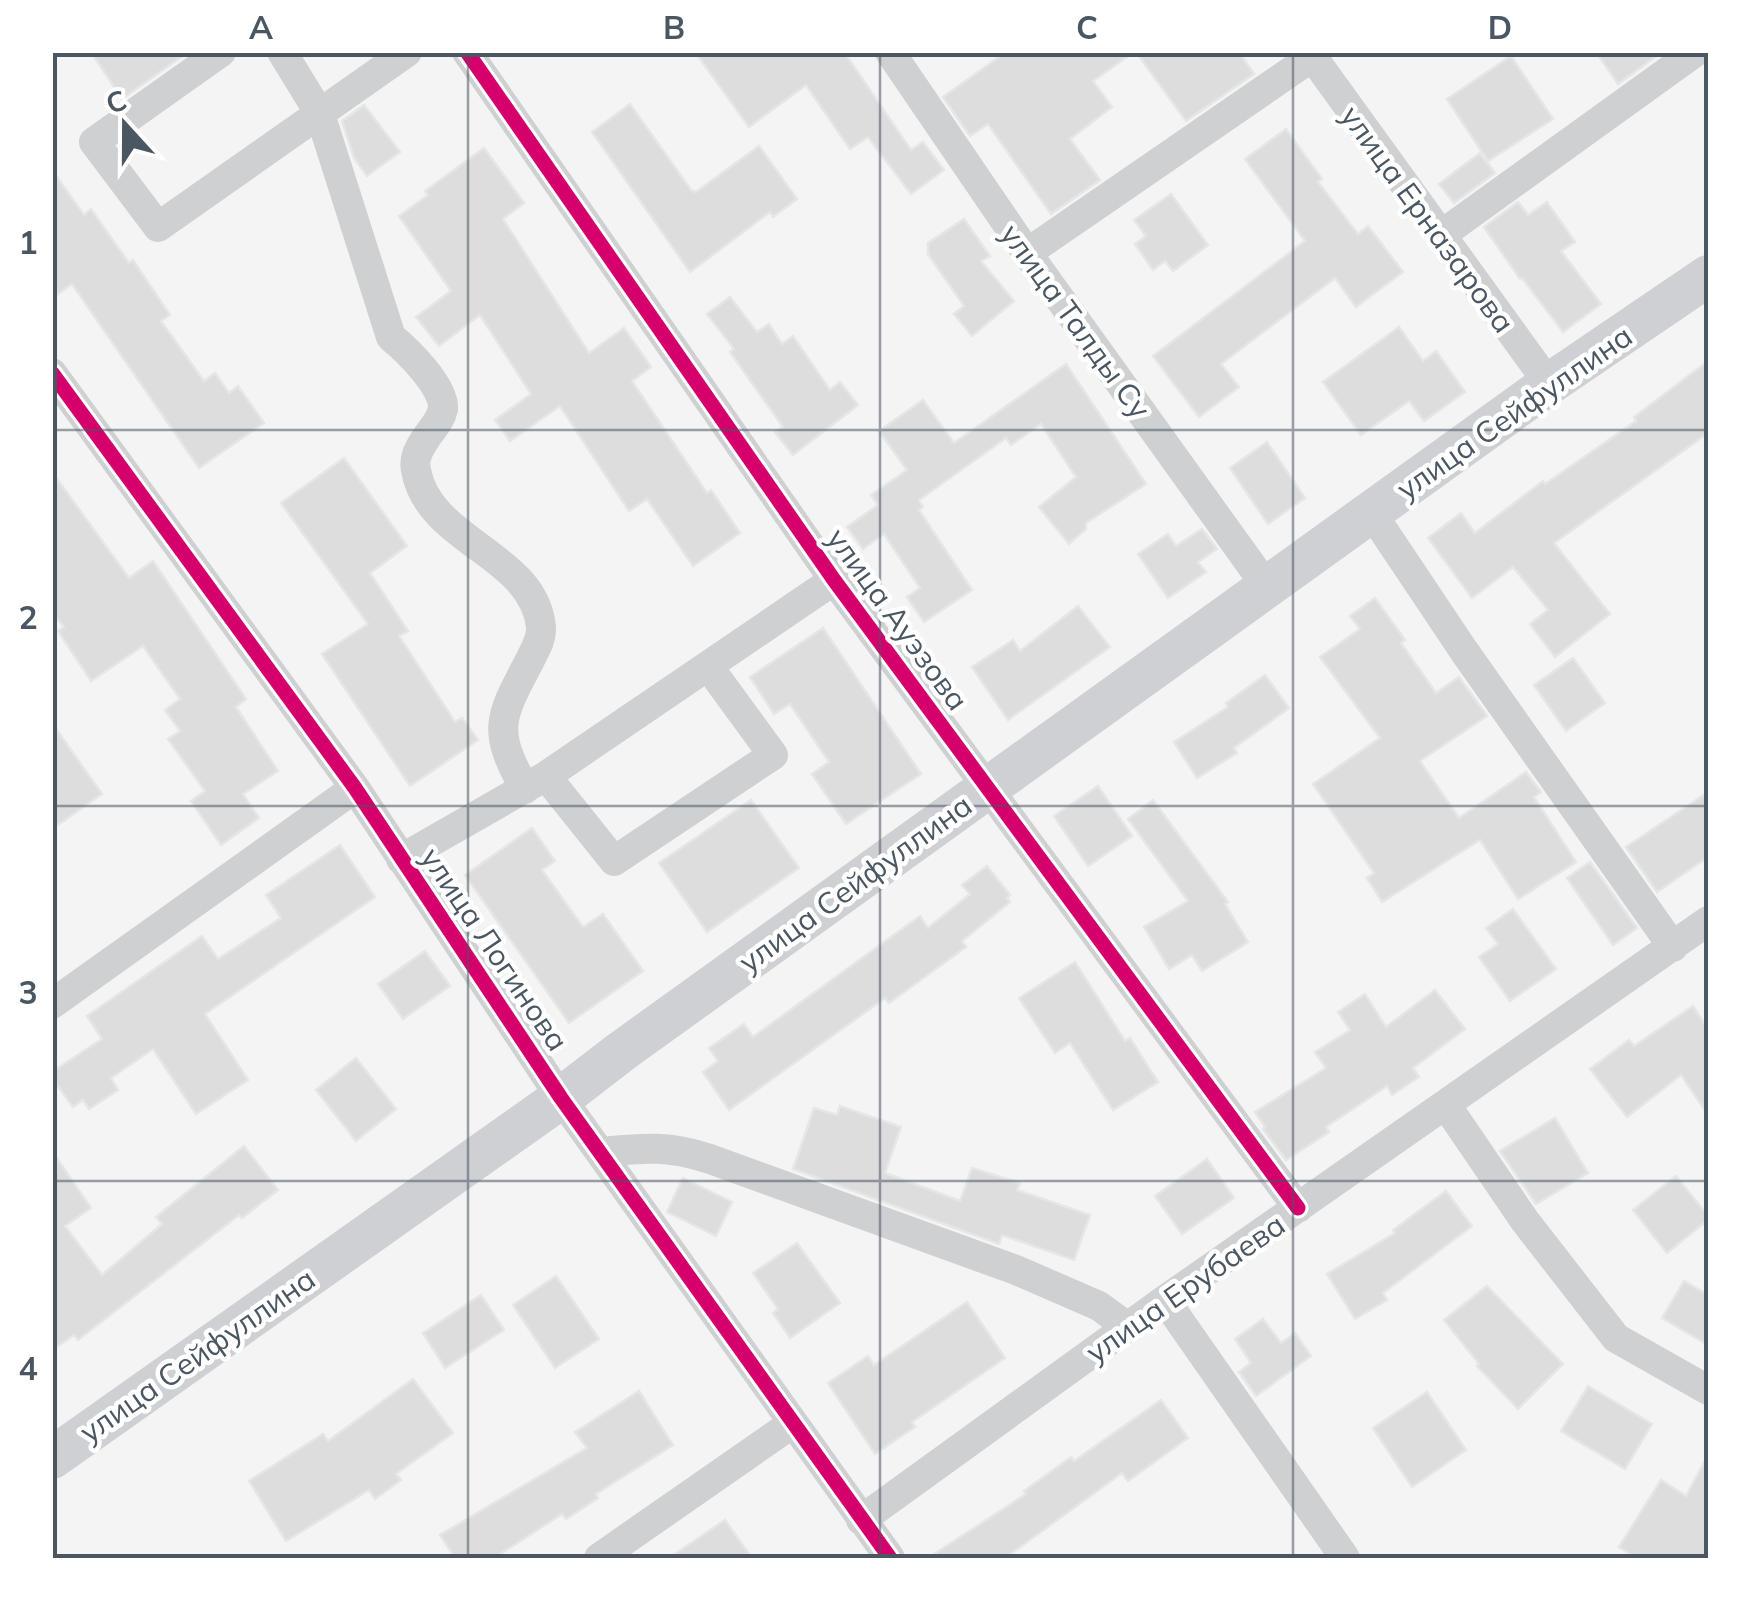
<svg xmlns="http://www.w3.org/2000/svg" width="1761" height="1611" viewBox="0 0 1761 1611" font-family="Mulish,sans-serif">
  <rect width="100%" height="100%" fill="#f4f4f4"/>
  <path fill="#ddddde" stroke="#e5e6e7" stroke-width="2.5" d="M91 52H188L122 99Z
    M695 52H844L911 150 923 142 944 170 911 194 868 137 850 149 806 85 749 127Z
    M1006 52H1134L1093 81 1112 107 1070 139 1100 180 1051 214 988 124 970 136 943 97Z
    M1136 52H1239L1254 74 1186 121Z
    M1596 52H1662L1618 84Z
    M1511 56 1553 119 1488 161 1447 99Z
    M630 104 691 190 696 192 759 146 797 199 773 217 770 212 690 272 592 132Z
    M364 105 400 152 367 176 354 158 342 121Z
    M1286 129 1322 179 1318 182 1358 234 1368 226 1403 272 1356 307 1335 278 1221 364 1239 387 1199 417 1153 356 1305 241 1245 159Z
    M484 148 524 203 503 219 589 353 624 328 651 367 632 381 707 493 711 490 740 533 693 566 647 499 629 511 560 406 510 441 495 420 531 394 480 315 439 346 416 317 451 291 399 216 428 195 425 191Z
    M1480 153 1495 173 1454 203 1439 184Z
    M52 170 84 215 91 209 129 263 133 260 170 315 161 321 204 381 215 373 229 393 238 386 264 423 199 468 72 284 52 298Z
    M1171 194 1208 245 1173 271 1165 261 1153 270 1135 244 1146 236 1134 220Z
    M1518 202 1528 215 1547 202 1575 242 1561 251 1601 304 1563 332 1522 278 1520 279 1484 227Z
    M964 219 990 256 981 261 1014 301 972 336 954 314 964 306 928 254V243Z
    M730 297 757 332 769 324 782 344 793 336 830 390 840 382 858 405 793 455 775 432 783 427 730 352 734 349 707 314Z
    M1399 327 1423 361 1436 351 1465 392 1424 421 1409 401 1361 435 1323 382Z
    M1708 361V433L1554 543 1610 614 1555 657 1530 624 1548 610 1513 567 1472 598 1428 538 1461 513 1475 533 1543 481 1545 484 1636 421 1634 417Z
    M1066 364 1146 484 1086 523V529L1069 544 1039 507 1076 477 1041 424 1011 445 1006 438 919 500 923 507 919 510 972 590 924 622 907 597 920 588 884 534 863 549 847 527 878 505 871 495 907 470 879 431 923 400 954 443Z
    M1267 442 1305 498 1268 524 1230 468Z
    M344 458 407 546 370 573 408 631 399 636 455 722 462 718 478 740 410 786 322 654 368 624 281 503Z
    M52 472 129 578 153 561 246 699 236 707 278 771 243 794 259 818 221 845 191 801 205 791 168 739 180 731 165 710 180 699 143 646 91 681 58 631 64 627 52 612Z
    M1202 529 1217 549 1198 562 1206 572 1168 598 1138 554 1168 534 1176 546Z
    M1375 598 1405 640 1401 643 1436 693 1459 677 1487 716 1420 761 1459 818 1526 772 1541 792 1534 797 1576 862 1518 899 1480 840 1382 902 1367 878 1374 873 1313 784 1380 738 1320 657 1360 629 1350 616Z
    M1078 606 1110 647 1008 720 972 667 1013 640 1020 651Z
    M823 628 921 774 846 824 812 774 829 762 790 704 774 714 750 677Z
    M1573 658 1605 703 1566 731 1534 685Z
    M1265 675 1289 708 1234 748 1237 753 1197 778 1174 742 1228 707 1226 703Z
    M52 723 102 794 52 829Z
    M1098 786 1132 836 1088 866 1054 816Z
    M1708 792V857L1657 892 1626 847Z
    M751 800 799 868 707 932 659 863Z
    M1153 800 1228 902 1225 904 1248 942 1202 971 1192 955 1169 969 1144 927 1188 901 1128 819Z
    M532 828 555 861 542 870 583 927 603 914 643 971 569 1023 465 875Z
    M340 845 375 897 205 1014 248 1080 196 1114 153 1049 111 1078 118 1090 89 1109 83 1100 73 1107 52 1078V1072L102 1039 87 1016 202 936 218 959 281 918 266 895Z
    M1590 862 1637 928 1613 945 1567 878Z
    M987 866 1010 895 1007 898 1010 902 962 941 966 947 889 1003 885 998 729 1110 703 1072 718 1061 709 1048 744 1024 753 1037 920 916 928 928 970 894 962 885Z
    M1513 909 1556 969 1510 1001 1479 957 1498 944 1486 928Z
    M425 951 450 986 403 1019 378 984Z
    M1075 962 1125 1041 1130 1038 1158 1082 1113 1110 1070 1043 1055 1053 1019 998Z
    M1435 990 1465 1029 1413 1068 1419 1077 1392 1095 1387 1086 1326 1127 1329 1132 1286 1160 1263 1129 1265 1127 1255 1112 1326 1068 1315 1052 1350 1030 1338 1012 1365 994 1386 1027Z
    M1693 1006 1708 1029V1115L1681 1075 1627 1117 1590 1069 1629 1040 1634 1046Z
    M356 1058 396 1109 356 1141 316 1090Z
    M840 1106 901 1127 885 1173 960 1201 972 1168 1020 1183 1017 1190 1090 1215 1074 1260 1002 1235 999 1244 793 1169 814 1108 837 1115Z
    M1555 1118 1588 1173 1536 1204 1500 1151Z
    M244 1146 278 1190 242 1218 239 1215 78 1340 74 1335 52 1350V1151L91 1208 65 1226 102 1275 162 1224 156 1217Z
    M1207 1159 1234 1198 1182 1234 1155 1196Z
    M1676 1176 1708 1216V1220L1667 1253 1633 1210Z
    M683 1178 732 1202 716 1236 667 1212Z
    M1446 1191 1472 1226 1383 1293 1387 1300 1355 1319 1327 1274 1395 1233 1393 1230Z
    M797 1243 840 1303 790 1338 773 1313 778 1309 753 1273Z
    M556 1276 599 1339 555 1368 513 1305Z
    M1684 1281 1708 1295V1345L1662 1318Z
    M1487 1286 1563 1364 1518 1409 1477 1366 1479 1364 1444 1320Z
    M481 1295 504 1330 445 1368 423 1333Z
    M967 1302 1005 1358 912 1422 915 1427 875 1454 828 1383 868 1356 874 1365Z
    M1263 1319 1281 1343 1295 1333 1311 1356 1256 1396 1239 1372 1251 1363 1235 1339Z
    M413 1379 453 1433 396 1474 401 1480 375 1499 369 1490 286 1541 249 1481 323 1434 328 1441Z
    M1588 1386 1652 1424 1625 1469 1561 1431Z
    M639 1391 673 1445 596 1494 598 1498 566 1519 562 1514 494 1558H455L440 1535 587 1448 575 1432Z
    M1427 1392 1466 1450 1412 1487 1373 1428Z
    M1161 1400 1188 1438 1128 1481 1122 1473 1005 1558H928L1026 1494 1024 1491 1071 1457 1074 1461Z
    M1708 1455V1558H1637L1619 1547 1661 1480 1686 1496Z
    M725 1520 752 1558H669Z"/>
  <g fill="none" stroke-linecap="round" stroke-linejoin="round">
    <path stroke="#ced0d2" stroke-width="30" d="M221 52 94 142 158 227 407 52
      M282 52 320 114 391 337C407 350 445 387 443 409 441 419 434 427 428 435 421 446 413 456 416 470 428 542 534 554 541 627 542 640 534 651 529 662 499 719 492 730 525 789
      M467 52 834 580 1298 1208
      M890 52 1027 253 1267 587
      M1309 52 1549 384
      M1441 235 1695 52
      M1027 253 1312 57
      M52 373 355 788 561 1098 890 1558
      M1371 512 1464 651 1673 947
      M546 776 614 861 773 755 708 666
      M401 859 546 776 834 580
      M52 1004 355 788
      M1446 1105 1525 1221 1616 1338 1708 1390
      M600 1152C644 1148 667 1145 710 1159L1016 1270 1099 1306 1129 1328
      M1165 1300 1345 1558
      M861 1520 1165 1300 1708 921
      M599 1558 793 1423"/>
    <path stroke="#ced0d4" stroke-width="42" d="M52 1458 561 1098 622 1051 1549 384 1708 276"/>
    <defs>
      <path id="cycleway" d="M467 52 834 580 1298 1208
        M52 373 355 788 561 1098 890 1558"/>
    </defs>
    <use href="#cycleway" stroke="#fff" stroke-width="21"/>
    <use href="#cycleway" stroke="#d6006c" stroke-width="15"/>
  </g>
  <path fill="none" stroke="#4a5661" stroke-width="2.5" stroke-opacity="0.55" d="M468 52V1558M880 52V1558M1293 52V1558M52 430H1708M52 806H1708M52 1181H1708"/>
  <g text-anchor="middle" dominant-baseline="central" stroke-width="9" stroke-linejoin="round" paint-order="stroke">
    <g font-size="30" fill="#4a5661" stroke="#fff">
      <text transform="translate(1428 219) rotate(54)">улица Ерназарова</text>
      <text transform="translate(1076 321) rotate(54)">улица Талды Су</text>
      <text transform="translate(1514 412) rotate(-35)">улица Сейфуллина</text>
      <text transform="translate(898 619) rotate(54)">улица Ауэзова</text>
      <text transform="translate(855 883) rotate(-36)">улица Сейфуллина</text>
      <text transform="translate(495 949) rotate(56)">улица Логинова</text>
      <text transform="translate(1185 1288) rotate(-35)">улица Ерубаева</text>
      <text transform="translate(197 1355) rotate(-35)">улица Сейфуллина</text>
    </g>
  </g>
  <rect width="1761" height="1611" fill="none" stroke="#ffffff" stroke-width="110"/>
  <g transform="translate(125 125) rotate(339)" stroke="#ffffff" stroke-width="8" paint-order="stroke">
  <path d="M0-8L18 38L0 25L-18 38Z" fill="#4a5661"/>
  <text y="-15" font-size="28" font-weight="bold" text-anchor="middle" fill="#4a5661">С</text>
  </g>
  <rect x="55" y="55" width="1651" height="1501" fill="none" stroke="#4a5661" stroke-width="4"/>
  <g font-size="32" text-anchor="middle" font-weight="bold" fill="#4a5661">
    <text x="261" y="39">A</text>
    <text x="674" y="39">B</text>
    <text x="1087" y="39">C</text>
    <text x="1500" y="39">D</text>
    <text x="28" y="254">1</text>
    <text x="28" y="629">2</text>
    <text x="28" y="1004">3</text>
    <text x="28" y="1380">4</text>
  </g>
</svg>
